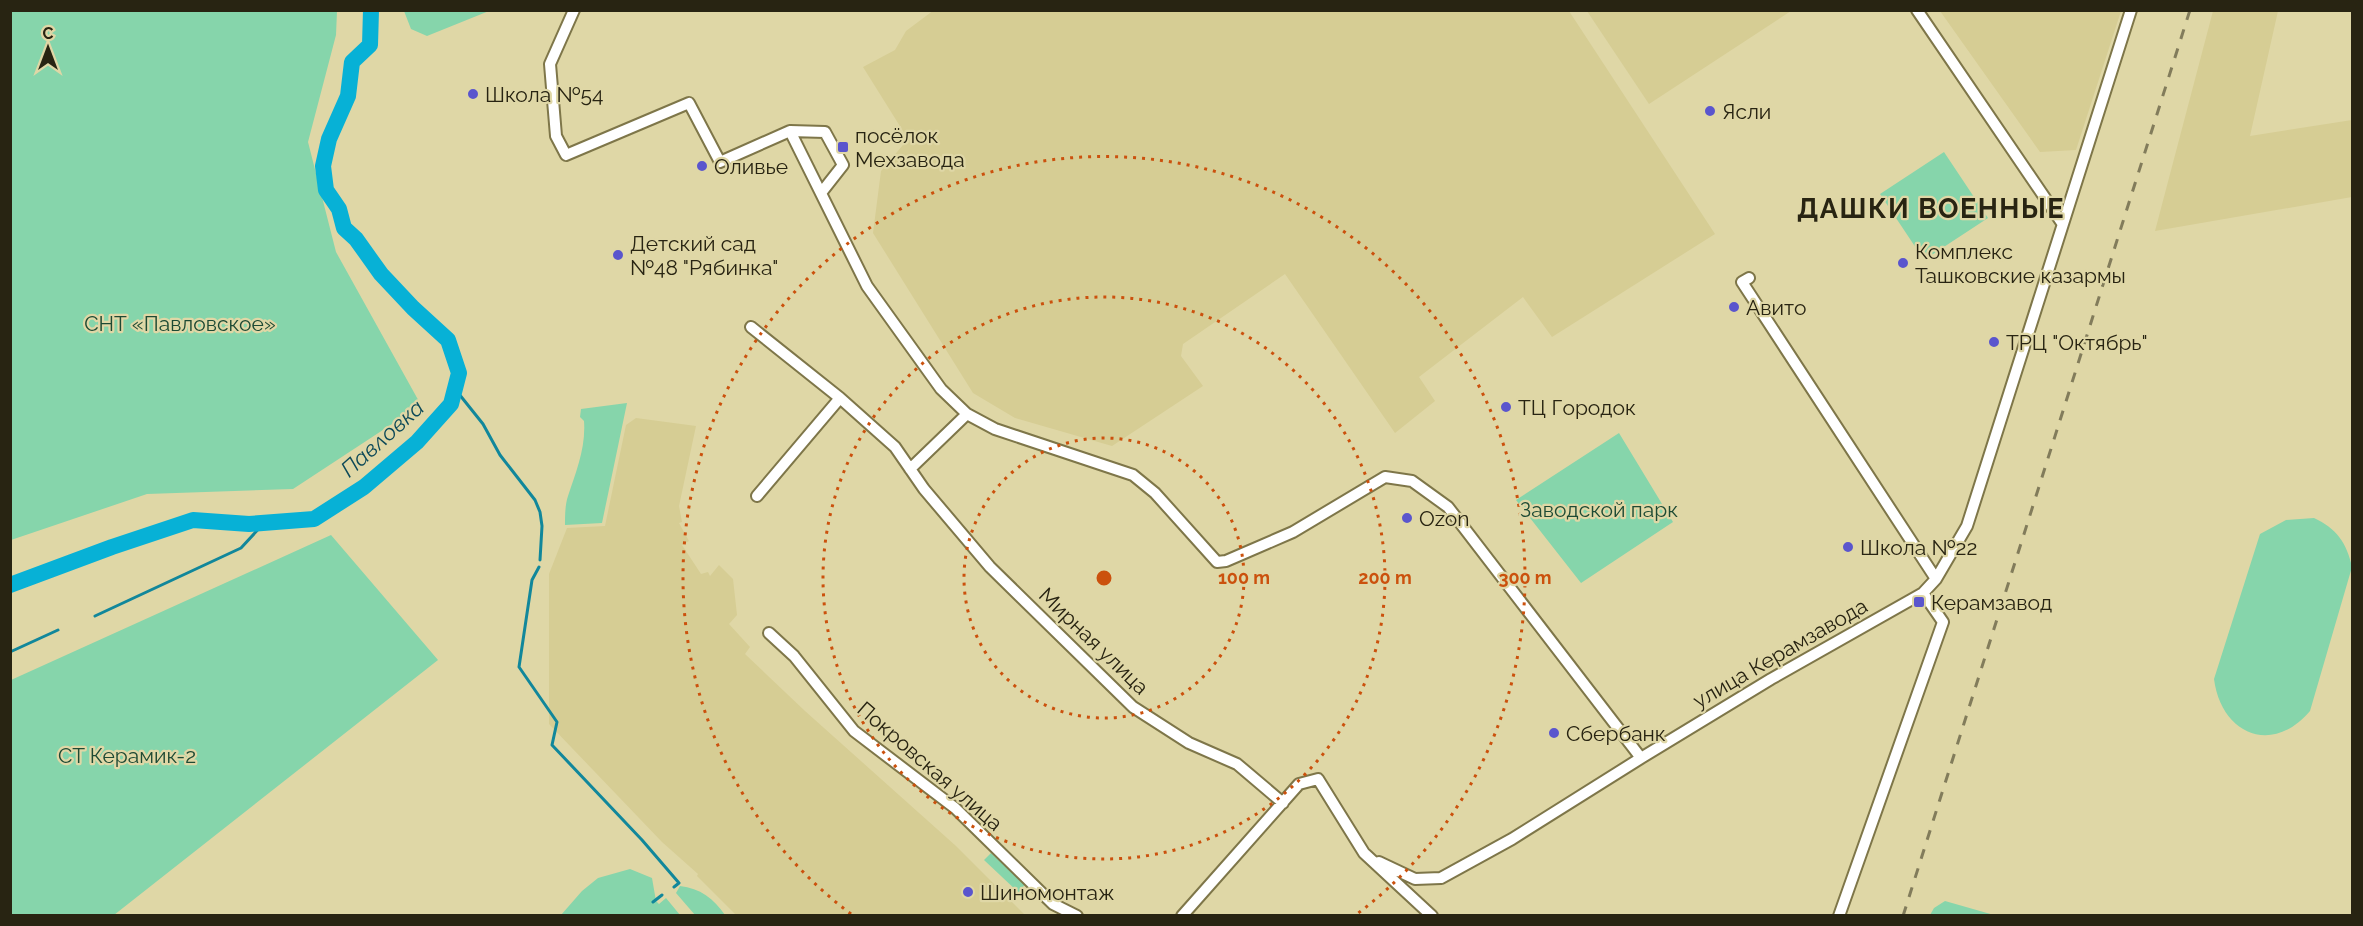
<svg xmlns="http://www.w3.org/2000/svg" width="2363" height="926" viewBox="0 0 2363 926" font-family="Raleway,sans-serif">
  <rect width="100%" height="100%" fill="#dfd7a6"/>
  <path fill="#d6cd94" d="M934 10 1569 11 1715 234 1552 337 1523 297 1419 377 1435 401 1395 433 1285 274 1183 344 1181 356 1203 386 1112 446 1015 418 973 393 873 233 881 171 908 139 863 67 895 50 906 31Z
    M1587 11H1791L1649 104Z
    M1940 11H2121L2076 150 2040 152Z
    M2213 11H2278L2250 136 2352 120V197L2155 231Z
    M636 418 696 426 679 506 682 522 679 523 689 541 682 545 701 574 708 572 710 576 719 565 733 579 737 615 729 624 750 647 745 654 805 711 956 846 1025 915H736L697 876 698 874 662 842 549 724V574L567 528 605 526 626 425Z"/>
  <path fill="#86d5ab" d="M10 11H337L336 35 308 142 336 252 421 405 293 489 147 494 11 540Z
    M404 11V10L489 11 427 36 411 29Z
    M1944 152 1988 218 1924 260 1880 194Z
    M627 403 602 523 565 525C565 516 565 505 568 496 576 472 586 448 584 421L580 417 581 409Z
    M1619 433 1673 522 1581 583 1516 500Z
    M2314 518C2336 528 2347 543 2352 567L2310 711C2272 756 2221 734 2214 679L2260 534 2286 520Z
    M331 535 438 660 114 915H11V680Z
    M991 853 1025 884 1019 893 984 860Z
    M630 869 652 878 656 901 659 904 666 898 680 915H561L582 891 598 878Z
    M680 886C700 888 714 899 725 915H695L676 893Z
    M1945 901 1994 915H1930L1934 908Z"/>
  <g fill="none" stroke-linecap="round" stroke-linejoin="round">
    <path stroke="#11879b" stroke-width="3" d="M455 389 483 424 500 455 535 500 540 512 542 526 540 560
      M539 567 532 580 519 667 557 722 552 745 642 840 679 883 674 887
      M95 616 241 548 264 523
      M10 652 58 630
      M653 902 662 895"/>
    <path stroke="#07b1d6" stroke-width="16" d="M10 585 112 547 193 520 249 524 314 519 364 487 417 442 451 404 459 373 448 340 413 308 381 274 356 239 344 228 339 209 326 190 323 166 329 139 348 96 352 62 370 45 371 10"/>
    <defs>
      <path id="minor" d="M574 10 550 64 556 136 566 155 689 103 720 162 790 131 825 132 843 165 821 193
        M1917 10 2062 223
        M790 131 867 286 941 389 967 414 995 429 1133 475 1155 493 1217 562 1226 561 1293 532 1385 477 1412 481 1448 507 1641 758 1771 679 1923 593 1936 579 1967 526 2131 10
        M1749 278 1742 282 1936 579
        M751 327 840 398 895 447 924 489 990 567 1133 707 1189 743 1237 764 1283 803
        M910 469 967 414
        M757 496 840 398
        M769 633 794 656 854 731 955 808 1053 904 1077 916
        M1379 862 1415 879 1441 878 1512 839 1641 758
        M1182 916 1299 784 1318 779 1364 853 1432 916
        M1839 916 1943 622 1923 593"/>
    </defs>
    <use href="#minor" stroke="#7e7649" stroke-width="14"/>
    <use href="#minor" stroke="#fff" stroke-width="10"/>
    <path stroke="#827c5b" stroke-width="3" stroke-dasharray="10 10" stroke-linecap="butt" d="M1903 916 2190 10"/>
  </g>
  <g fill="none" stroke="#cb510d" stroke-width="3" stroke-dasharray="3 6">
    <circle cx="1104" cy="578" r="140"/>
    <circle cx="1104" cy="578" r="281"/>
    <path d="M851 914A421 421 0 1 1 1357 914"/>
  </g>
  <g fill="#5a55cd" stroke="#dfd7a6" stroke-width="2">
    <circle cx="473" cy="94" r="6"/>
    <circle cx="1710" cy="111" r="6"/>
    <rect x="837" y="141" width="12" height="12" rx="3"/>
    <circle cx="702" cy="166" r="6"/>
    <circle cx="618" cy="255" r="6"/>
    <circle cx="1903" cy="263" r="6"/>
    <circle cx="1734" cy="307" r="6"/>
    <circle cx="1994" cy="342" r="6"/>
    <circle cx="1506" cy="407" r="6"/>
    <circle cx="1407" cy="518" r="6"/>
    <circle cx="1848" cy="547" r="6"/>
    <rect x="1913" y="596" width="12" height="12" rx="3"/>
    <circle cx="1554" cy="733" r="6"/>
    <circle cx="968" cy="892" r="6"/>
  </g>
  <g text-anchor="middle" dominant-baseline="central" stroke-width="4.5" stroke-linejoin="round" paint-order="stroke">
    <g font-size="21" fill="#282412" stroke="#dfd7a6" text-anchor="start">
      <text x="485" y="94">Школа №54</text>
      <text x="1722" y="111">Ясли</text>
      <text x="855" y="135">посёлок<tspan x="855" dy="24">Мехзавода</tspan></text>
      <text x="714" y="166">Оливье</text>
      <text x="630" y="243">Детский сад<tspan x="630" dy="24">№48 "Рябинка"</tspan></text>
      <text x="1915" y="251">Комплекс<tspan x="1915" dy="24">Ташковские казармы</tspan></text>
      <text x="1746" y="307">Авито</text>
      <text x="2006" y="342">ТРЦ "Октябрь"</text>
      <text x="1518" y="407">ТЦ Городок</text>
      <text x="1419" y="518">Ozon</text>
      <text x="1860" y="547">Школа №22</text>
      <text x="1931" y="602">Керамзавод</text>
      <text x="1566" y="733">Сбербанк</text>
      <text x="980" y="892">Шиномонтаж</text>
    </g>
    <g font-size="21" fill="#1d4a34" stroke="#dfd7a6">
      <text x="180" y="323">СНТ «Павловское»</text>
      <text x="1599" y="509">Заводской парк</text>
      <text x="127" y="755">СТ Керамик-2</text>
    </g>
    <g font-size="21" fill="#282412" stroke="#dfd7a6">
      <text transform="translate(1094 641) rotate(44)">Мирная улица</text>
      <text transform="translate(1780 653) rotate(-30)">улица Керамзавода</text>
      <text transform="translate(930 766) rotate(41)">Покровская улица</text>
    </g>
    <g font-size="22" font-style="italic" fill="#0c4958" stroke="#dfd7a6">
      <text transform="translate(382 438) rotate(-42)">Павловка</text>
    </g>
    <g font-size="27" font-weight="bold" letter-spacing="1.5" fill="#282412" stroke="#dfd7a6">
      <text x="1931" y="208">ДАШКИ ВОЕННЫЕ</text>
    </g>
  </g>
  <circle cx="1104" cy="578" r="9" fill="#cb510d" stroke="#dfd7a6" stroke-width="3"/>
  <g font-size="18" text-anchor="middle" font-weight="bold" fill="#cb510d" stroke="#dfd7a6" stroke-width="4.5" stroke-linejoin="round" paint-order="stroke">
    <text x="1244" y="584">100 m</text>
    <text x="1385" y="584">200 m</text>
    <text x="1525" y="584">300 m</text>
  </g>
  <rect width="2363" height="926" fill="none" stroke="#282412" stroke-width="24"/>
  <g transform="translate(48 48)" stroke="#dfd7a6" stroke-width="4.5" paint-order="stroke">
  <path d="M0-4.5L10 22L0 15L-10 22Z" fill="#282412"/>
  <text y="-9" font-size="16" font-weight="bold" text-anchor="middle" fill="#282412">С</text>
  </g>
</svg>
